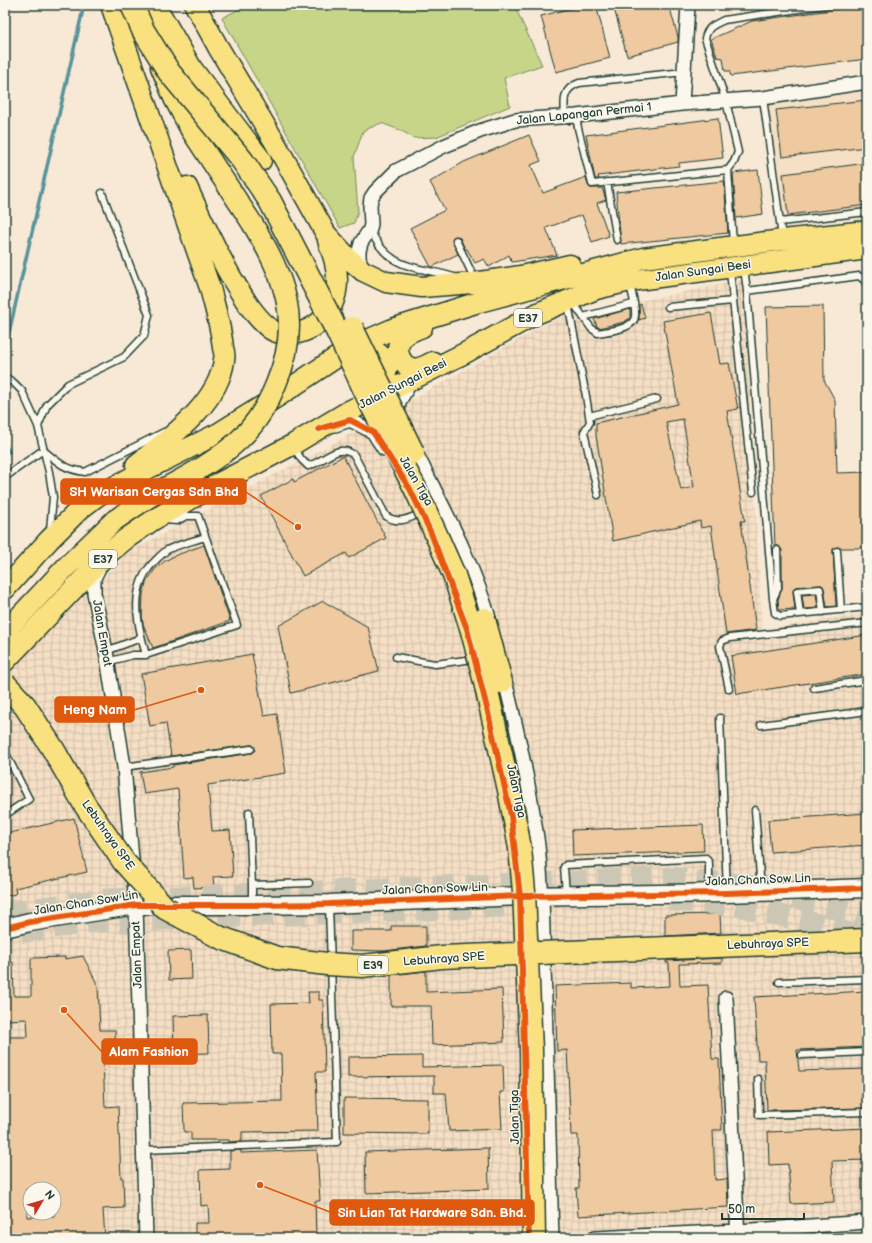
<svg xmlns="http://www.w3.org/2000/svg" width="872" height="1243" viewBox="0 0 872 1243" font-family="'Balsamiq Sans',sans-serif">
  <defs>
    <pattern id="industrial-grid" width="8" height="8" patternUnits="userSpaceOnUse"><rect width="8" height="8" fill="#f5dfc5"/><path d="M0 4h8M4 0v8" fill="none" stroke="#d2c0aa"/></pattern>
  </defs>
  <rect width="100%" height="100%" fill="#f7e9d5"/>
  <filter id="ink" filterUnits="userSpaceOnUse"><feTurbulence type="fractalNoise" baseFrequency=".025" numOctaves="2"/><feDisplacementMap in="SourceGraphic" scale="8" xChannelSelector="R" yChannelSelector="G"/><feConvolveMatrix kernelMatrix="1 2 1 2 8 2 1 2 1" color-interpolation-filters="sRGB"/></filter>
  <g filter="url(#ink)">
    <path fill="#f5dfc5" d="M867 86V209L782 219 766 101Z"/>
    <path fill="url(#industrial-grid)" fill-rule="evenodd" d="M743 280 762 630 867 613V1238H5V676L127 553 336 442 557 318ZM30 1189H54V1213H30Z"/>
    <path fill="#c7d589" stroke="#73895e" d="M247 5H514L542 65 504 78 510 106 436 137 414 138 400 130 381 123 363 131 354 157 358 212 354 223 340 228 222 18Z"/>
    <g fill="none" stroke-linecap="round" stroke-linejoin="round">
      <path stroke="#59939b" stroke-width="3.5" d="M5 350 84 5
        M5 444 9 452"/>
    </g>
    <path fill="#efc99f" stroke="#1f3d34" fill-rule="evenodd" d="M584 5H596L610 58 556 72 541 16Z
      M613 5H669L678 37V42L627 56Z
      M867 5V59L731 76 729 71H725L723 58 717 57 711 39 752 21Z
      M867 100V147L782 157 776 110Z
      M718 118 723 158 679 163V166L598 176 599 179H595L586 135Z
      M529 135 541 161 531 165 543 193 586 177 588 185 590 188H602L606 200 597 203 609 236 592 242 582 215 546 228 557 255 512 262 509 255 489 267 484 259 475 263 467 249H465L460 238 456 236 453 237 452 240 458 254 432 267H431L410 228 445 210 430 182 464 162Z
      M867 163V205L788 215 783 174Z
      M758 170 763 214 736 218 733 173Z
      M724 181 728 233 621 244 616 192Z
      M641 304 645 318 639 320V305Z
      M823 306 824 380 835 400 837 473 867 472V548H841L837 547 833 549 836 606 827 607 824 588 822 585H820L795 587 793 592 795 609 779 610 778 600 782 588V550L779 546H775L766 307Z
      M630 309V318L624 322 599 328 597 326 594 319Z
      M711 313 720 364 729 363 738 409 727 411 745 521H741L756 630 726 634 711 526 701 528 700 521 613 541 596 435V423L678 404 663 321ZM683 419 694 487 681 490 666 422Z
      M343 456 386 538 349 558 346 553 303 576 261 496 293 479 294 482Z
      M204 545 230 621 153 648 143 624 142 617 143 594 146 583 155 569 165 561 174 556Z
      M816 594 818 608 804 609 802 595Z
      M323 601 368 627 379 671 291 693 278 626Z
      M867 635V674L737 694 731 656Z
      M252 654 264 716 277 714 286 773 208 785 212 831 230 830 233 876 213 877 214 887 194 888 193 877 184 878 178 789 144 794 140 772 173 767V765L252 753 255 751V748L253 745H250L171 756 166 723 150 726 141 674Z
      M867 813V845L771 852 768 820Z
      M74 818 87 872 15 888 16 894 5 896V834Z
      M703 825 704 851 573 856 572 830Z
      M720 914 721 933 665 936V915Z
      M391 926H426V946L384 951 351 950V931H391Z
      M191 950 192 979 169 980 168 951Z
      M83 956 98 986 100 1030H115L116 1058 103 1059 105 1107 118 1106 121 1178H123L124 1208 103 1209 105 1238H5V1037H28L27 1019 5 1020V962H13L14 996H31V958L65 957V959ZM26 1189H54V1216L27 1217Z
      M722 958V963L679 964 680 986 708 985 712 1059H719L722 1130H713L715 1180 727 1179 728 1207 578 1216 576 1188H579L578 1135H571L567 1050 557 1051 555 986 631 983V988L670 986 669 963H666V961Z
      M426 971V992L502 989 504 1042 432 1045 431 1006H391V975Z
      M867 991V1047L797 1050 799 1071 867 1069V1108L767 1110 765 1060H758L754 997Z
      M308 992H319V1000H323L325 1072H316L318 1131 242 1132V1141L229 1142V1140H191V1132H184L183 1103 282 1101 281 1054H272L271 1004 309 1003Z
      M208 1015 209 1053 174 1054 173 1016Z
      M422 1056V1067L503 1065 504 1092H500L502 1129 449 1131 446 1093H434V1076L348 1077V1057Z
      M344 1098 428 1099V1134L344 1133Z
      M867 1128V1160L832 1161 834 1202 791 1204 788 1164 769 1165 768 1132Z
      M488 1148 489 1189 366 1193 365 1152Z
      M241 1150V1153L317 1150 320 1201H315L316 1238H195V1223H209L208 1205 201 1206 200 1170 230 1169V1151Z"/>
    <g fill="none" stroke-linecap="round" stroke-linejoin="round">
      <path stroke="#ccc7b5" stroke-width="22" stroke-dasharray="22 11" stroke-linecap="butt" d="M670 900 740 906 838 929 867 942
        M5 913 97 900 667 878 754 886 849 912 867 920
        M21 932 93 922 544 905"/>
      <defs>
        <path id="lane" d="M763 98 782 237
          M576 116 578 128 592 184 728 170 734 162 738 152 726 101 705 38C708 26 714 25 724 20L825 5
          M565 117C564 101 562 89 579 83L684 72
          M728 170 733 244
          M607 182 617 240
          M780 222 867 212
          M370 229C388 271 417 266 454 277
          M456 240 475 280
          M744 268 747 291
          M730 271 753 492
          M867 285 864 280 859 276 747 291 773 599 775 613 780 616 867 607
          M572 301 591 328 598 333C608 331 635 329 635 316 636 306 632 294 630 285
          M568 304 586 396 590 422 584 432 598 495
          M668 307 733 301
          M583 317 633 304
          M5 377 14 383 22 391 38 426 49 472 53 497 50 530
          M589 416 657 399
          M38 426 47 405 68 384 124 357 144 336 149 315 102 193
          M293 446 301 459 308 466C325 462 337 442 354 455L386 516C399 525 409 518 422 513
          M43 450C59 463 64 469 85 472L164 432
          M5 477 43 450
          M164 520 177 521 186 516H198L237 625 146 655C137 623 128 586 156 560 159 557 163 553 167 550 179 544 193 541 205 537
          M837 551 841 610
          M773 599 778 588 777 550
          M800 614 797 591 820 589 823 612
          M106 651 141 638
          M396 657 435 664 474 659
          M107 662 133 655H146
          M814 688 867 680
          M729 689 720 646 722 641 730 638 867 623
          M720 718 727 891
          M761 725 867 711
          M5 752 29 799 5 815
          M124 767 251 749
          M755 810 761 890
          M249 812 252 885V904
          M252 885 309 883
          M566 894 564 867 566 865 706 858 709 863V891
          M779 982 867 979
          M802 1055 867 1052
          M758 1079 759 1115 867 1112
          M144 1150 337 1142 329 906"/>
        <path id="street" d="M682 104 688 5
          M363 271 359 258V251L361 243 370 229 371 224 370 206 371 198 375 192 396 171 444 146 480 131 515 120 576 116 682 104 763 98 867 82
          M398 417 399 402 412 380
          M335 425 350 420 373 432 384 449
          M412 445C441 503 474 563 491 625
          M100 566 94 578V593L106 651 124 767 136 905 146 1238
          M503 673C517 728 529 783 537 838 540 858 540 877 542 897L552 1238
          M726 998 738 1238
          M595 1238 738 1231 867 1222"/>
        <path id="secondary" d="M5 928 30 922 136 905H252L329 904 520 896 727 893 867 888"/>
        <path id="primary" d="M111 5 210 288C215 308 221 327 223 348 224 351 225 356 224 360 219 404 168 439 136 465
          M195 5 218 47 273 139 326 234 348 258 363 271 386 282 422 287 473 283 521 276 570 265
          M161 67 174 98 191 130 252 223
          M187 187C201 218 215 248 231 277 242 295 253 315 269 328 276 334 290 335 298 333 330 325 342 294 335 263 334 256 330 248 328 240
          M422 327C415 330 405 333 401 340 394 350 401 366 412 368 419 370 427 365 433 362
          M350 358C355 356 362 352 368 351 382 349 389 366 385 378L366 390
          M5 589 49 540 80 509 97 496 145 470 219 433 280 395 352 347 395 328 479 302 643 258 782 240 867 231
          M5 632 66 567 115 520
          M5 661 104 557 127 538 153 520 221 482 292 445 347 412 465 353 538 313 596 289 630 281 867 249"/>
        <path id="highway" d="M154 5 191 69 260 160"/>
      </defs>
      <use href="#lane" stroke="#1f3d34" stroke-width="9"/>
      <use href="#street" stroke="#1f3d34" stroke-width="16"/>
      <use href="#secondary" stroke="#1f3d34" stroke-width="21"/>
      <use href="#primary" stroke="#1f3d34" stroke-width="23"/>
      <use href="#highway" stroke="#1f3d34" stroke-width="25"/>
      <use href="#lane" stroke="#fbf7ec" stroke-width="6"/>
      <use href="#street" stroke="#fbf7ec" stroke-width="13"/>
      <use href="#secondary" stroke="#fbf7ec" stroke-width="18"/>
      <use href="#primary" stroke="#fae180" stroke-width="20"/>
      <use href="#highway" stroke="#fae180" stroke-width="22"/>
      <defs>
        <path id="primary-bridge" d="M115 520C129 511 142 501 156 493 185 477 216 462 240 439 257 423 268 404 276 384 303 321 285 278 252 223"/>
        <path id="highway-bridge" d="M132 5 143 30 169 72 242 160 270 201 338 333 373 408 415 488 435 532 454 575 472 631 485 682 509 790 520 848 524 892 531 1050 534 1238
          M352 328 413 453
          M484 619 501 682
          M5 684 25 706 53 749 85 805 124 862 165 908 219 937 277 958 327 964 362 966 442 957 867 940"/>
      </defs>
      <use href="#primary-bridge" stroke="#1f3d34" stroke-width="23" stroke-linecap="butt"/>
      <use href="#highway-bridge" stroke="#1f3d34" stroke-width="25" stroke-linecap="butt"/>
      <use href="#primary-bridge" stroke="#fae180" stroke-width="20"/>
      <use href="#highway-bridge" stroke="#fae180" stroke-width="22"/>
      <defs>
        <path id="cycleway" d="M319 429 350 420 373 432 410 489 431 533 467 629 487 708 511 816 520 896 529 1238
          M5 928 30 922 136 905H252L329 904 520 896 727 893 867 888"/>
      </defs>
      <use href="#cycleway" stroke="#fbf7ec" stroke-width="8"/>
      <use href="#cycleway" stroke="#e8590c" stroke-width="6"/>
    </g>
  </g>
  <g text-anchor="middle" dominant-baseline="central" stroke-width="3" stroke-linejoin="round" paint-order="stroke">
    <g fill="#fbf7ec" stroke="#61756b" stroke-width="1">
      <rect x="514" y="309" width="28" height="18" rx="3"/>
      <rect x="89" y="550" width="28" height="18" rx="3"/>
      <rect x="358" y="956" width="30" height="18" rx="3"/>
    </g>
    <g font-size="11" font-weight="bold" fill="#1f3d34">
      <text x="528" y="318">E37</text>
      <text x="103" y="559">E37</text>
      <text x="373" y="965">E39</text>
    </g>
    <g font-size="12" fill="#1f3d34" stroke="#fbf7ec">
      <text transform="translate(584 114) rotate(-6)">Jalan Lapangan Permai 1</text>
      <text transform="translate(703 271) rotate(-8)">Jalan Sungai Besi</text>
      <text transform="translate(403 384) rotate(-27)">Jalan Sungai Besi</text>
      <text transform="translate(416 481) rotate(60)">Jalan Tiga</text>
      <text transform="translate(102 633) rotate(80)">Jalan Empat</text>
      <text transform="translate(516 791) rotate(78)">Jalan Tiga</text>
      <text transform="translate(108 835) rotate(55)">Lebuhraya SPE</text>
      <text transform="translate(758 880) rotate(-2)">Jalan Chan Sow Lin</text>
      <text transform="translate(435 889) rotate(-2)">Jalan Chan Sow Lin</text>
      <text transform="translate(86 903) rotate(-9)">Jalan Chan Sow Lin</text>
      <text transform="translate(768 944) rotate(-2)">Lebuhraya SPE</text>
      <text transform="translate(137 955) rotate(-92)">Jalan Empat</text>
      <text transform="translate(444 959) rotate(-4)">Lebuhraya SPE</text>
      <text transform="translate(515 1117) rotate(-91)">Jalan Tiga</text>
    </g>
  </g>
  <path fill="none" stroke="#de580e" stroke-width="1.5" d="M298 527L246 492M201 690L134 710M64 1010L102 1052M260 1185L330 1212"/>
  <g fill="#de580e" stroke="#fbf7ec" stroke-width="1.5">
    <circle cx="298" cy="527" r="4"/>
    <circle cx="201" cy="690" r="4"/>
    <circle cx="64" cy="1010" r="4"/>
    <circle cx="260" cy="1185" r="4"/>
  </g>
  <g fill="#de580e" stroke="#de580e" stroke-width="1.5">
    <rect x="61" y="479" width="185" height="25" rx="4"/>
    <rect x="55" y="697" width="79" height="25" rx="4"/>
    <rect x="102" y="1039" width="95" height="25" rx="4"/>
    <rect x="330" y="1200" width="204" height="25" rx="4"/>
  </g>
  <g font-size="13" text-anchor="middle" font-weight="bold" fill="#fff">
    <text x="154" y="496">SH Warisan Cergas Sdn Bhd</text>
    <text x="95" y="714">Heng Nam</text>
    <text x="149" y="1056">Alam Fashion</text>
    <text x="432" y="1217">Sin Lian Tat Hardware Sdn. Bhd.</text>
  </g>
  <rect width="872" height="1243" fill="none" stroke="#fbf7ec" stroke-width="20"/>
  <rect x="10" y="10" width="852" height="1223" fill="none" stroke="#1f3d34" stroke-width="1.5" filter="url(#ink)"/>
  <g transform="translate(42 1201) rotate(52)"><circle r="19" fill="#fbf7ec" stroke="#a3ada2"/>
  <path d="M0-3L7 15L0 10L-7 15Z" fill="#c8321e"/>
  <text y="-6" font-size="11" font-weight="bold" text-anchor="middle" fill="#1f3d34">N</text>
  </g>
  <path d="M722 1213v6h82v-6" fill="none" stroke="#1f3d34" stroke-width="2"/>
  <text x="728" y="1213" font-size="12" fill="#1f3d34" stroke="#fbf7ec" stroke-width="3" paint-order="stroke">50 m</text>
</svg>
